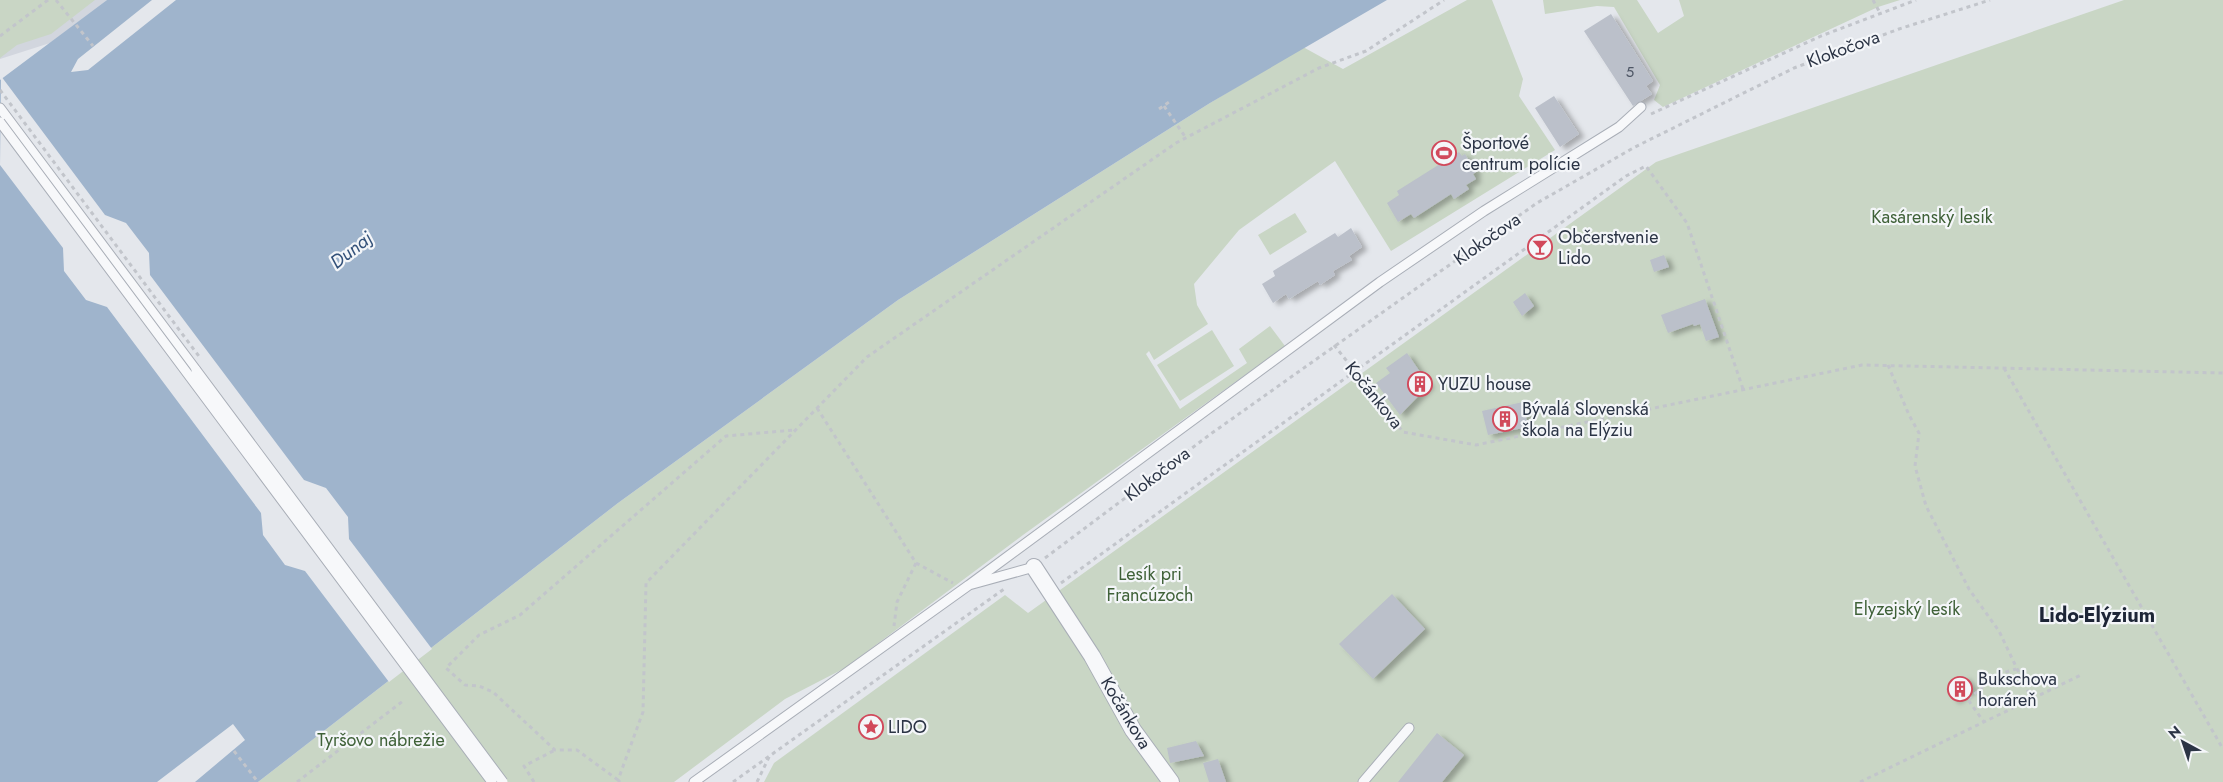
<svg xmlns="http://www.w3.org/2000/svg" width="2223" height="782" viewBox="0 0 2223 782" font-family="Jost,sans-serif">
  <defs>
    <filter id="shadow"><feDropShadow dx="5.5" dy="3" stdDeviation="2.5" flood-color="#0004"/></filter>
  </defs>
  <rect width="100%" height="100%" fill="#e4e7ec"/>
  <path fill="#d2d6de" d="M0 0H107L50 43 0 59Z"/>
  <path fill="#c9d6c5" d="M0 0H95L51 34 17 45 0 58Z
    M1467 0H1492L1523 79 1519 96 1555 150 1391 251 1335 161 1239 230 1194 284 1197 305 1208 324 1154 360 1149 351 1146 354 1180 409 1247 363 1239 349 1270 326 1285 346 1023 535 845 668 785 699 674 782H258L618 503 898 300 1210 103 1303 47 1343 69Z
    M1543 0H1637L1658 33 1684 16 1679 0H1900L1878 7 1663 107 1654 100 1660 85 1614 7 1597 6 1545 14Z
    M2124 0H2223V782H764L774 763 1005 595 1028 613 1656 162Z
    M1295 213 1307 232 1270 255 1258 235Z
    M1212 330 1234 366 1180 401 1157 365Z"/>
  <path fill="#9fb4cc" d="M107 0H1387L1210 103 898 300 618 503 258 782H0V80Z"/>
  <path fill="#e4e7ec" d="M152 0H176L88 70 71 72 78 59Z
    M1 76 105 215 126 223 149 253 150 275 304 480 326 488 348 517 349 539 432 649 389 682 305 571 285 565 263 535 261 513 107 307 86 300 64 271 63 248 0 165Z
    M233 724 245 740 195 782H157Z"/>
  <path fill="#bbc0ca" filter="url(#shadow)" d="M1611 14 1653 81 1646 86 1652 94 1633 106 1584 31Z
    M1554 96 1579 134 1560 147 1535 108Z
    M1459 152 1462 156 1465 154 1476 172 1473 174 1476 179 1466 185 1469 189 1454 199 1451 194 1414 218 1411 214 1398 222 1387 203 1399 195 1397 191Z
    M1351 228 1362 247 1349 256 1352 260 1333 271 1335 275 1320 285 1318 281 1289 299 1286 294 1273 303 1262 284 1275 276 1273 271 1335 233 1338 237Z
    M1664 255 1669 267 1654 272 1650 260Z
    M1525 293 1534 306 1522 316 1513 302Z
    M1705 299 1719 337 1706 341 1700 324 1694 326 1693 324 1668 333 1661 315Z
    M1407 353 1429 385 1400 415 1376 383 1390 373 1386 368Z
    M1523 402 1528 427 1488 435 1482 411Z
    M1392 594 1425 629 1373 679 1339 644Z
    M1964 676 1973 688 1954 701 1946 689Z
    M1437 733 1464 755 1442 782H1398Z
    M1196 741 1204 756 1170 763 1167 748Z
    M1218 759 1226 782H1209L1203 763Z"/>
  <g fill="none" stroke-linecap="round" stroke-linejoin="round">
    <defs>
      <path id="service" d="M0 108 196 370
        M969 585 1380 282 1484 211 1619 127 1641 107
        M694 782 969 585 1034 567
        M1363 782 1409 728"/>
      <path id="minor" d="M1034 567 1092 656 1133 730 1171 782"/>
    </defs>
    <use href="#service" stroke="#a9aeb7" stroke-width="11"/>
    <use href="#minor" stroke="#a9aeb7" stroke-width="18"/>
    <path stroke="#c2c5cb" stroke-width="3" stroke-dasharray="4 4" stroke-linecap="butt" d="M56 0 93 46
      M1873 0 1880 13
      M0 36 48 0
      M1164 106 1186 138
      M1159 109 1169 102
      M1651 114 1821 36 1916 0
      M1334 345 1403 432 1476 445 1862 365 2223 373
      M1888 365 1909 415 1919 433 1915 466 1926 506 1969 589 1999 631 2032 700
      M2004 368 2223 749
      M817 408 916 563 897 602 894 626
      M1045 558 1212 433 1537 203 1635 147 1794 68 1899 29 1990 0
      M916 563 953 583
      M1061 583 1626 176 1646 166 1687 223 1743 389
      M1964 694 1984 722
      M1968 699 1981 689 1989 677 2016 669
      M234 751 258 782
      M618 780 577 750H555L493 692 479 686 465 685 446 668 479 635 520 615 726 436 794 430
      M297 782 403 701
      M534 782 524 766 555 750
      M620 782 618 780 643 712 646 583 867 357 1176 143 1319 68 1366 51 1444 0
      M733 782 1004 589
      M757 782 770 755
      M1860 782 2081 675"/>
    <use href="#service" stroke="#f7f8fa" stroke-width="9"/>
    <use href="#minor" stroke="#f7f8fa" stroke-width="16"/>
    <defs>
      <path id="service-bridge" d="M0 122 492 782
        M196 370 503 782"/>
    </defs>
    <use href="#service-bridge" stroke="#a9aeb7" stroke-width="11" stroke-linecap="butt"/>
    <path stroke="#c2c5cb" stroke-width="3" stroke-dasharray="4 4" stroke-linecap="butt" d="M0 90 201 359"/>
    <use href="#service-bridge" stroke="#f7f8fa" stroke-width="9"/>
  </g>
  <defs>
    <symbol id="stadium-ring" viewBox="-11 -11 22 22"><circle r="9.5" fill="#f4f6f9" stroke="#d1495b" stroke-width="1.5"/><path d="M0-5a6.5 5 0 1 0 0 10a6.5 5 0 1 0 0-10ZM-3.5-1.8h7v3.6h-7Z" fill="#d1495b"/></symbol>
    <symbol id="bar-ring" viewBox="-11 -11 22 22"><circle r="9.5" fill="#f4f6f9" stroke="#d1495b" stroke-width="1.5"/><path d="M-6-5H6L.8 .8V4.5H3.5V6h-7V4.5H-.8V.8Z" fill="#d1495b"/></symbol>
    <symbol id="building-ring" viewBox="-11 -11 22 22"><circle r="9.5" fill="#f4f6f9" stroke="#d1495b" stroke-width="1.5"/><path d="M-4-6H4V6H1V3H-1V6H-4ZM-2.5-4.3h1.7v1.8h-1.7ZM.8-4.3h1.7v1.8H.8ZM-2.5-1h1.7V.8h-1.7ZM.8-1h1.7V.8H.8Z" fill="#d1495b"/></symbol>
    <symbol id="sight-ring" viewBox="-11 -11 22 22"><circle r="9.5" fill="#f4f6f9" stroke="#d1495b" stroke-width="1.5"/><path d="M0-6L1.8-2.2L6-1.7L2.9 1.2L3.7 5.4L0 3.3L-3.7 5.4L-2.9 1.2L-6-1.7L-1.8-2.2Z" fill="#d1495b"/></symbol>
  </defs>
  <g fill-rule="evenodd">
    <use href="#stadium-ring" x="1430" y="139" width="28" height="28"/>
    <use href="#bar-ring" x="1526" y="233" width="28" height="28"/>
    <use href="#building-ring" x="1406" y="370" width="28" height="28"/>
    <use href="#building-ring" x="1491" y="405" width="28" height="28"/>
    <use href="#building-ring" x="1946" y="675" width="28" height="28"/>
    <use href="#sight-ring" x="857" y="713" width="28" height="28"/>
  </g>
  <g text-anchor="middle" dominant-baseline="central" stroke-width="4.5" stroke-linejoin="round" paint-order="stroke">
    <g font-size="15" fill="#4f5766">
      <text x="1630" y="72">5</text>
    </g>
    <g font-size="18" fill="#2b3445" stroke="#f4f6f9">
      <text transform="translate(1843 49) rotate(-20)">Klokočova</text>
      <text transform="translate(1487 239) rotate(-35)">Klokočova</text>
      <text transform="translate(1374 395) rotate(51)">Kočánkova</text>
      <text transform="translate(1157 474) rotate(-37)">Klokočova</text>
      <text transform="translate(1126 713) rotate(59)">Kočánkova</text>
    </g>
    <g font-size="18" fill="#2b3445" stroke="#f4f6f9" text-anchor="start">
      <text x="1462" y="143">Športové<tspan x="1462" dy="21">centrum polície</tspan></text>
      <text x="1558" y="237">Občerstvenie<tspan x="1558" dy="21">Lido</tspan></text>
      <text x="1438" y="384">YUZU house</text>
      <text x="1522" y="409">Bývalá Slovenská<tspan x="1522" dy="21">škola na Elýziu</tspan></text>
      <text x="1978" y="679">Bukschova<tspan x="1978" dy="21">horáreň</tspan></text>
      <text x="888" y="727">LIDO</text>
    </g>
    <g font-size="18" fill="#3f6138" stroke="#f4f6f9">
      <text x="1932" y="217">Kasárenský lesík</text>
      <text x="1150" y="574">Lesík pri<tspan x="1150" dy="21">Francúzoch</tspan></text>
      <text x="1907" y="609">Elyzejský lesík</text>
      <text x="381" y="740">Tyršovo nábrežie</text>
    </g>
    <g font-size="19" font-style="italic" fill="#34527a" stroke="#f4f6f9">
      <text transform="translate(351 250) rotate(-38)">Dunaj</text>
    </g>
    <g font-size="20" font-weight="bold" fill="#1d2536" stroke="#f4f6f9">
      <text x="2097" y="615">Lido-Elýzium</text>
    </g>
  </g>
  <g transform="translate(2183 742) rotate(320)" stroke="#f4f6f9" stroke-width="4" paint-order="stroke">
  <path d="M0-4L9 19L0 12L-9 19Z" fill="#2b3445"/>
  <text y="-8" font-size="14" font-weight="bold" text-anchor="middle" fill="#2b3445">N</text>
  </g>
</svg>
